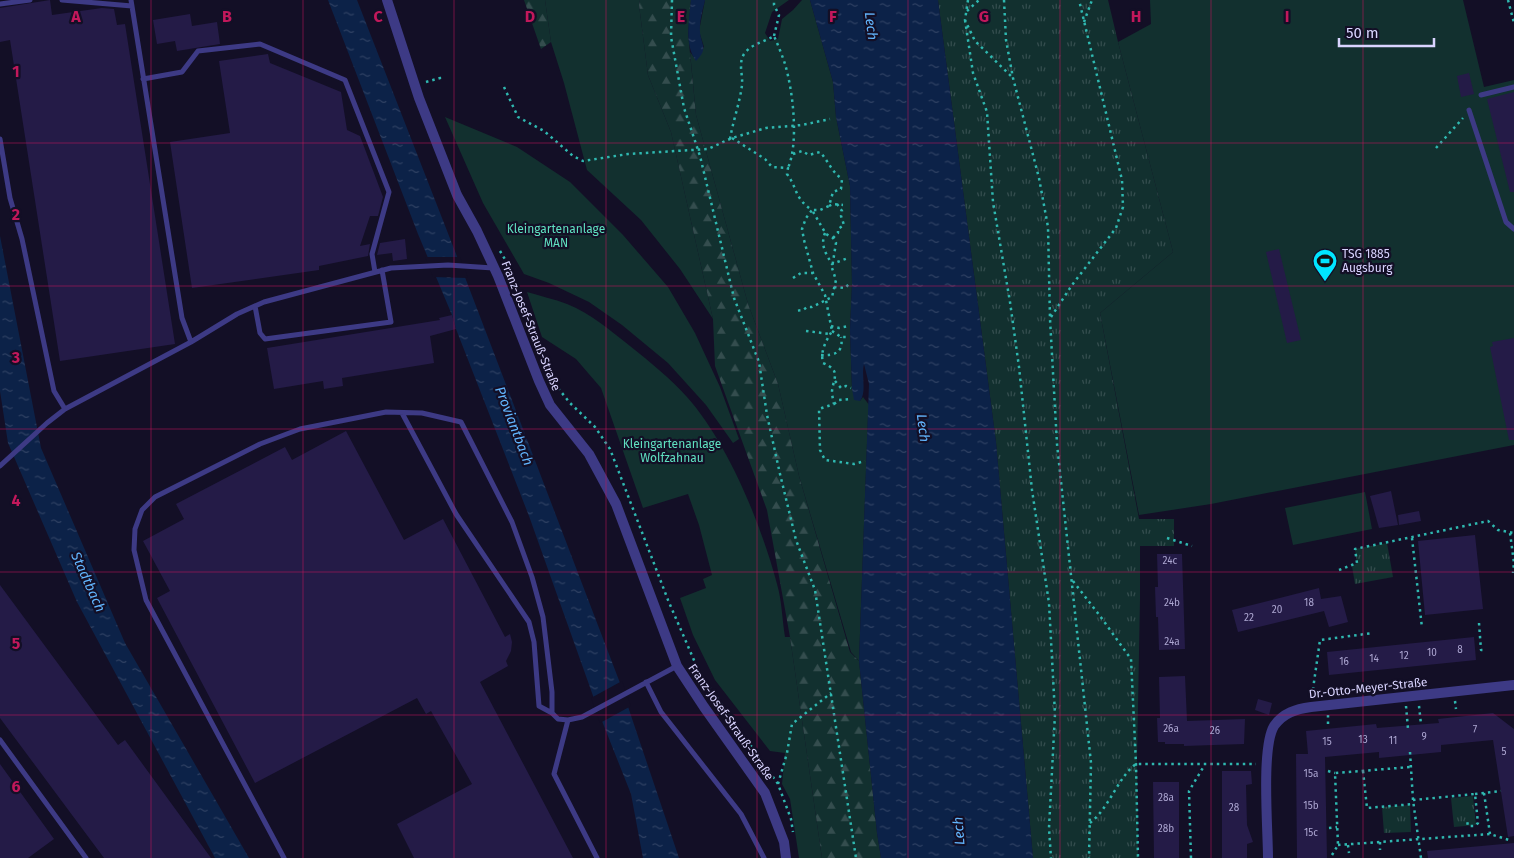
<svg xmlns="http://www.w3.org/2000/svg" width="1514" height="858" viewBox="0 0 1514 858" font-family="'Fira Sans',sans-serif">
  <defs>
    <pattern id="forest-firs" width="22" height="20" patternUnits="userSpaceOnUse" patternTransform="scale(1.25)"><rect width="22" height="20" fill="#12302f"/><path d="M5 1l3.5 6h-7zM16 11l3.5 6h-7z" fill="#344d4e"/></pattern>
    <pattern id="park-tufts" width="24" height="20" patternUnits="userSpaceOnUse" patternTransform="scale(1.25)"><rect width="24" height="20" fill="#12302f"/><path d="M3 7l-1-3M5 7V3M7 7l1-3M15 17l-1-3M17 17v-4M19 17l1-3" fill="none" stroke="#344d4e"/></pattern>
    <pattern id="water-ripples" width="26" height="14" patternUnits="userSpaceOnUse" patternTransform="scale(1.25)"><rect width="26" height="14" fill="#0c2248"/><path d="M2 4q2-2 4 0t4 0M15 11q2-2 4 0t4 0" fill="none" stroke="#2f4163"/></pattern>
  </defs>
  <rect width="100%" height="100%" fill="#130f26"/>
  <path fill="#12302f" d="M545 0H640L639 5 648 75 671 132 713 319 680 269 641 220 587 170 564 83 551 42Z
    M705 0H789L772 12 765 33 770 41 778 39 782 19 793 10 802 0H810L833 82 836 117 850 186 852 284 850 330 852 389 860 401 863 397 870 406 868 416 859 661 851 652 799 476 778 384 748 304 696 115 690 52 696 60 704 47 699 31Z
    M1150 0H1463L1484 87 1514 80V445L1211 504 1139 515 1100 313 1173 252 1118 42 1151 24Z
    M445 117 517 147 570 182 623 235 668 287 695 333 720 387 739 439 733 443 706 405 668 363 622 325 589 302 549 283 524 274 483 203Z
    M527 292C540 296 554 299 567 304 590 313 611 331 630 346 650 362 670 378 687 397 728 443 761 524 777 584 782 601 782 619 785 637H790L822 858H799L790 799 782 784 785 753 770 751 715 680 693 635 680 598 706 588 703 579 712 575 699 525 688 494 643 508 601 388 576 359 542 337Z
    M1365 492 1372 529 1293 545 1285 508Z"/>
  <path fill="url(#forest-firs)" d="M524 0H545L551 42 541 49Z
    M640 0H691L688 33 696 115 748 304 778 384 799 476 850 652 859 661 877 833 881 858H822L790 637 767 510 715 366 713 319 671 132 648 75 639 5Z"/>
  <path fill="url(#park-tufts)" d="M938 0H1108L1118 42 1173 252 1100 313 1139 519H1174V546H1140V598L1137 759 1138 858H1033L996 442Z
    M1387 543 1393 577 1355 584 1352 566 1357 563 1355 549Z
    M1473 796 1476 825 1454 827 1451 798Z
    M1410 805 1411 832 1384 833 1382 807Z"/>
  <path fill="url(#water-ripples)" d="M328 0H357L458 259 620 683 679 858H643L631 794 602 721 529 516 456 329 452 315 418 234Z
    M691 0H705C703 9 699 22 700 32 701 45 709 48 696 61 684 44 689 20 691 0Z
    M810 0H938L996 442 1033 858H881L877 833 859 661 869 384 864 364C861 375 867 392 860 401L854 400 852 389 850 330 852 284 850 186 836 117 833 82Z
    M0 236 41 448 125 643 249 858H215L77 602 8 443 0 391Z"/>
  <path fill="#130f26" d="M425 257H460L468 278 433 277Z
    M622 681 631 706 600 723 591 698Z"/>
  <path fill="#241b47" d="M50 0 52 15 102 8 114 9 117 25 125 24 175 344 60 361 10 40 0 42V8Z
    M190 14 192 26 217 22 220 44 177 51 175 41 157 44 153 20Z
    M268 54 270 63 341 92 347 130 360 136 383 197 378 216H370L360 246 370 244 368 256 319 266V270L192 288 170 142 230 133 219 61Z
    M1469 73 1474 94 1461 97 1457 76Z
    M1514 92V192H1510L1487 99Z
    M405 239 407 259 393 261 392 253 377 255 380 243Z
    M1279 249 1301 340 1287 343 1266 252Z
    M452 315 456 329 430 336 434 363 342 378 343 386 324 389 323 381 274 389 267 348 440 320 439 318Z
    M1514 338V440H1509L1490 347 1493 346 1492 342Z
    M346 431 404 540 443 519 505 637 510 634 512 642 511 651 506 661 508 666 480 682 573 858H414L397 824 472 784 431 711 426 714 417 698 255 783 157 598 170 591 143 541 184 519 176 504 285 447 292 460Z
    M1391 491 1398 525 1379 528 1370 496Z
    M1419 511 1421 521 1399 525 1398 515Z
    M1475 535 1483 609 1425 615 1418 541Z
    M1157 554H1182L1185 649 1159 650 1158 617H1156L1155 587H1158Z
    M0 585 118 745 125 740 211 858H104L0 718Z
    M1319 588 1321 599 1341 596 1348 622 1329 627 1324 611 1238 632 1232 610Z
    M1474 637 1476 660 1329 675 1327 652Z
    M1185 676 1187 721 1245 719 1244 744 1184 746V744H1165V742H1158L1157 718H1160L1159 677Z
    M1258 699 1272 703 1269 715 1255 710Z
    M1493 713 1514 729V836L1508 837 1493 740 1441 745V752L1379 758V752L1325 757 1327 858H1297L1296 754H1308L1306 731 1376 724 1377 728 1439 723 1438 719Z
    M0 764 54 839 28 858H0Z
    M1222 771H1251L1252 784 1246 785 1247 825 1253 842 1247 844V858H1222Z
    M1153 782H1179V858H1154Z
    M1514 843V858H1428L1427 851Z"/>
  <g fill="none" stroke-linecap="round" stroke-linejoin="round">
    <path stroke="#2fb8b0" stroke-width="2.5" stroke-dasharray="2.5 4" stroke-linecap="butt" d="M672 0 671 37 684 108 700 156 734 298 759 362 767 415 780 474 796 540 815 590 856 858
      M968 0 965 20 975 41 1012 77
      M1004 0 1006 40 1013 78 1039 178 1048 227 1050 319 1057 444 1091 763 1089 858
      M1508 0 1514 23
      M967 11 979 0
      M965 20 973 73 987 112 993 202 1010 302 1019 367 1032 490 1049 603 1055 714 1049 828 1051 858
      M1084 22 1092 0
      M774 36 779 15 774 5V0
      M426 82 440 78 438 74
      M504 87 518 117 544 131 573 156 583 161 628 154 708 149 732 138 766 128 802 125 830 119
      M732 138 765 159 772 167 788 168 787 174C798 189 794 198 812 210L806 218 802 229 804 240 813 273 825 295 832 331C826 341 820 351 823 363 841 371 834 376 832 391 832 395 833 400 834 404L819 409 820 450 825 460 854 464 865 461
      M730 139C733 121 740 102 742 85 743 74 738 64 744 54 751 44 764 42 774 36 778 45 782 55 785 64 793 91 799 142 788 168
      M1436 148 1463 118
      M793 154 802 151 809 155 820 152C829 162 831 171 842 179L841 189 833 192 829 206 820 210H812L826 234 833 238 836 243 832 268 836 280 832 297 812 307H807L803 310 795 311
      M829 206 833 204 843 205
      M825 233C820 245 826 254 832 264L848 258
      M833 238 838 233V229L844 225 841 216 842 211 837 204
      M500 251 506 261 531 325
      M793 278 801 273H813
      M834 287 845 288 850 283
      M1051 317 1072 285 1116 228 1123 207 1122 180 1079 0
      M831 326 839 328 848 326
      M806 331 830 334
      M832 331 841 337H849
      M821 355C835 356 844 352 841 337
      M835 381 841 388 846 386 851 388
      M554 383 570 403 595 427 610 449 668 600 700 674 778 784 791 819 793 832
      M834 404 839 400 850 399
      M1510 533 1514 563 1513 573
      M1167 538 1192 546
      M1412 538 1422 628
      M1339 570 1357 563 1355 549 1488 521 1498 530 1514 533
      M1073 581 1100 616 1131 659 1136 764 1138 858
      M1479 623 1481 650H1483
      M1312 696 1320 640 1373 633
      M1455 701 1456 709
      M1406 706 1408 729
      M1419 706 1421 724
      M1328 715V724
      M1410 752 1413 800 1421 858
      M1328 771 1335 773
      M1363 771 1367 808 1414 804
      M778 784 787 753 792 724 831 693
      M1484 793 1490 834
      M1475 794 1501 791
      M1413 800 1475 794 1478 823 1475 826H1468L1467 821
      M1090 823C1110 807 1118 777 1136 764H1256
      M1329 828 1337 827
      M1380 842V850
      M1338 845 1490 834 1509 840
      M1348 845 1349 853
      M1332 855 1338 845 1335 773 1411 767
      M1191 858 1189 791 1204 766"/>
    <path stroke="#3d3a85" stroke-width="5" d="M62 0 132 6
      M131 0 182 318 191 342
      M0 4 30 0
      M143 79 182 72 198 51 260 44 345 80 389 192 372 254 375 272
      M1481 95 1514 87
      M1469 110 1506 222 1514 229
      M0 139 10 198 22 239 54 391 65 409
      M255 306 260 333 265 339 391 322 382 270
      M402 413 456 514 529 622 534 642 539 706 552 713
      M0 466 47 423 65 409 191 342 237 314 264 302 391 268 448 265 493 268
      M646 682 661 712 741 814 764 858
      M568 720 554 774 597 858
      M0 740 86 858
      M284 858 146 600 134 550 135 529 142 510 155 497 260 444 300 429 386 412 422 413 461 422 512 522 532 577 543 617 552 692V713L558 719 568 720 582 717 677 666"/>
    <path stroke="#3d3a85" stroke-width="10" d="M387 0 419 98 457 195 477 231 498 276 539 381 550 405 589 454 616 504 677 666 704 707 765 793 784 842 786 858
      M1268 858C1268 829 1261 748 1274 726 1283 713 1296 709 1311 707L1514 685"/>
  </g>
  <path fill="none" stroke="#c2185b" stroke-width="1" stroke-opacity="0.55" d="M151 0V858M303 0V858M454 0V858M606 0V858M757 0V858M908 0V858M1060 0V858M1211 0V858M1363 0V858M0 143H1514M0 286H1514M0 429H1514M0 572H1514M0 715H1514"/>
  <defs>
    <symbol id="stadium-pin" viewBox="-11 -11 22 30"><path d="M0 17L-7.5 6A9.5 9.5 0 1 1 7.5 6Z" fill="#00e5ff" stroke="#130f26"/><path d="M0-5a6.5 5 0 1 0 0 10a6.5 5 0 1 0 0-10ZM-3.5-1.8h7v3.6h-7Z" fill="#111"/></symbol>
  </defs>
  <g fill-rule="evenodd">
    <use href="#stadium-pin" x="1311" y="247" width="28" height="38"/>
  </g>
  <g text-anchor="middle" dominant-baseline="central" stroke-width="4.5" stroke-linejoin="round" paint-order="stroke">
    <g font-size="10" fill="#aca6d1">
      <text x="1170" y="561">24c</text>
      <text x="1172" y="603">24b</text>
      <text x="1309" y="603">18</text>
      <text x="1277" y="610">20</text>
      <text x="1249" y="618">22</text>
      <text x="1172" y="642">24a</text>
      <text x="1460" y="650">8</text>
      <text x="1432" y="653">10</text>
      <text x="1404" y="656">12</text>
      <text x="1374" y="659">14</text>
      <text x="1344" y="662">16</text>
      <text x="1171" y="729">26a</text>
      <text x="1475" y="730">7</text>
      <text x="1215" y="731">26</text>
      <text x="1424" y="737">9</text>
      <text x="1363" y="740">13</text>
      <text x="1393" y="741">11</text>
      <text x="1327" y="742">15</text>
      <text x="1504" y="752">5</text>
      <text x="1311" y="774">15a</text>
      <text x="1166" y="798">28a</text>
      <text x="1311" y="806">15b</text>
      <text x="1234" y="808">28</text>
      <text x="1166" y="829">28b</text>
      <text x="1311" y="833">15c</text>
    </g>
    <g font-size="12" fill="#5fe0c0" stroke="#130f26">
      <text x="556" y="229">Kleingartenanlage<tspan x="556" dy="14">MAN</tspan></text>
      <text x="672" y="444">Kleingartenanlage<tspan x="672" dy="14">Wolfzahnau</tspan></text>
    </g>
    <g font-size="12" fill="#d9d4ff" stroke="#130f26" text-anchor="start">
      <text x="1342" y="254">TSG 1885<tspan x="1342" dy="14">Augsburg</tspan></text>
    </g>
    <g font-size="12" fill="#d9d4ff" stroke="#130f26">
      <text transform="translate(531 326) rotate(68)">Franz-Josef-Strauß-Straße</text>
      <text transform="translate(1368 688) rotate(-6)">Dr.-Otto-Meyer-Straße</text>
      <text transform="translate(731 722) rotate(55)">Franz-Josef-Strauß-Straße</text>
    </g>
    <g font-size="14" font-style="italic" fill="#62b6ff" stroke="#130f26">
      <text transform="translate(871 26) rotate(83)">Lech</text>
      <text transform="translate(514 426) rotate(69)">Proviantbach</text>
      <text transform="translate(923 428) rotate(83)">Lech</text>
      <text transform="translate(88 582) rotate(66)">Stadtbach</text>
      <text transform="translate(959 831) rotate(-94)">Lech</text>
    </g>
  </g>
  <g font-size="16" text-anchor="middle" font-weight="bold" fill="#c2185b" stroke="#130f26" stroke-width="4.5" stroke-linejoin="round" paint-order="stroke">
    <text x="76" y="22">A</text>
    <text x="227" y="22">B</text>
    <text x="378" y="22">C</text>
    <text x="530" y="22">D</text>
    <text x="681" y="22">E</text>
    <text x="833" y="22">F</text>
    <text x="984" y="22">G</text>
    <text x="1136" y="22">H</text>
    <text x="1287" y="22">I</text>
    <text x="16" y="77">1</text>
    <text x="16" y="220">2</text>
    <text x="16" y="363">3</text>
    <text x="16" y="506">4</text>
    <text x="16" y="649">5</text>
    <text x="16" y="792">6</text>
  </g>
  <path d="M1339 38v8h95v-8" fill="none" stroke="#d9d4ff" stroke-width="2.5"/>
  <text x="1346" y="38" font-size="15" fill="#d9d4ff" stroke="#130f26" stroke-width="4" paint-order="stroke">50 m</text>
</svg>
